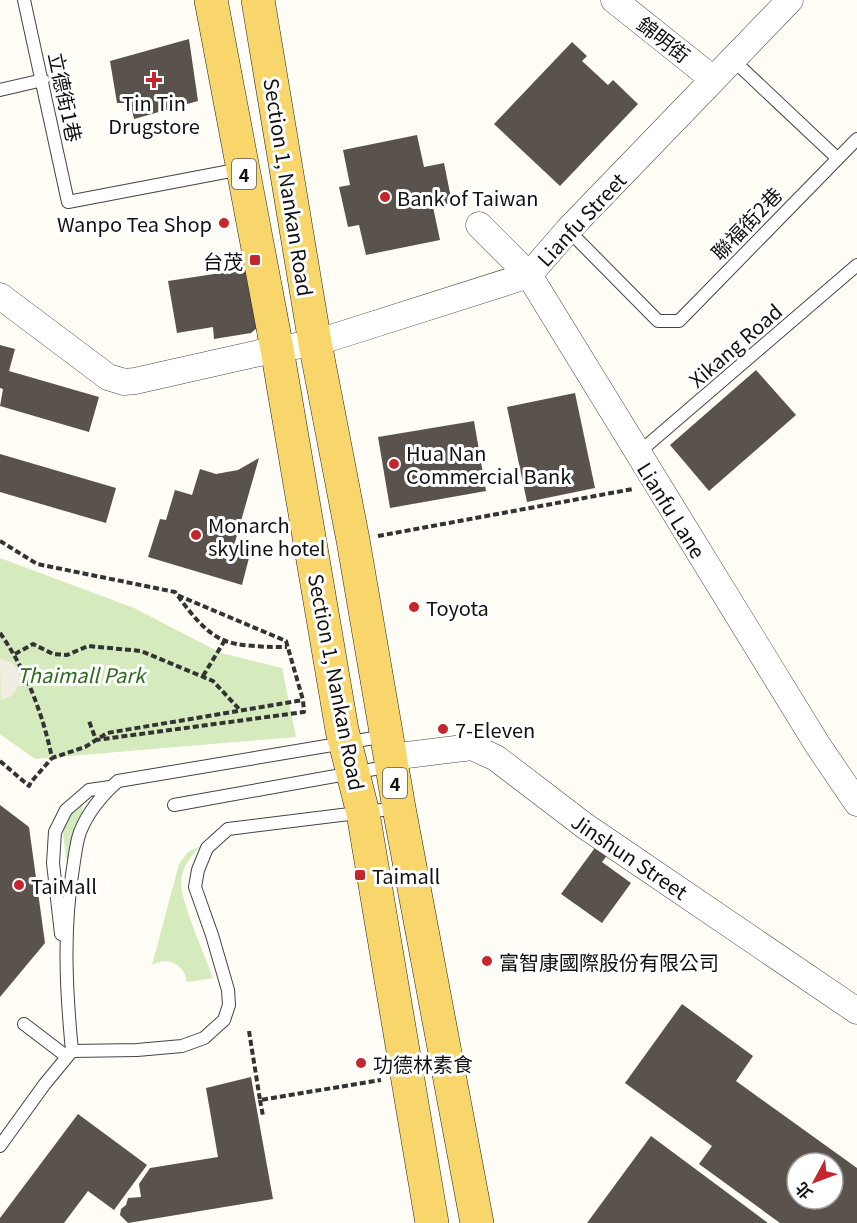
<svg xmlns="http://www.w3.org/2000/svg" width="857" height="1223" viewBox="0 0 857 1223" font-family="Georgia,'Noto Sans TC',serif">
  <rect width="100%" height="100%" fill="#fffdf5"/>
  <path fill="#d5ebbd" d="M0 558 134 608 221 653 282 668 296 737 35 759 0 734Z
    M83 805 81 821 69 859H66L63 832 71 810Z
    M200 846C191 857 181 868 181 883 182 905 205 955 213 978L187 982C184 964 168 956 152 965L179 864 188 852Z"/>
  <path fill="#f1ede2" d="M0 658 14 664 19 673 20 680 18 687 12 696 1 700Z"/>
  <path fill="#5a524d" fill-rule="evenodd" d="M189 39 198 101 134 119 130 100 126 103H117L110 61Z
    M572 42 587 56 582 61 608 85 613 80 638 104 560 186 494 124Z
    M417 135 424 167 444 163 452 203 433 207 440 240 366 255 359 225 348 227 339 187 350 185 343 150Z
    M247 269 257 328 251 333 214 339 213 327 177 333 168 281Z
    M0 345 15 349 9 371 99 397 89 432 0 406 3 389 0 388Z
    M756 370 796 415 709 491 670 445Z
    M575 393 595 488 527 502 507 407Z
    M474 421 486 491 390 508 378 437Z
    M0 454 116 488 106 523 0 492Z
    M259 458 233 549 250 554 242 585 148 557 160 519 166 520 175 490 192 495 200 469 216 474 238 470Z
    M0 805 29 827 45 943 0 997Z
    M597 845 609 853 602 862 631 883 602 923 561 894Z
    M682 1004 753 1056 736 1081 857 1168V1223H780L699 1164 712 1146 625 1083ZM797 1163H833V1199H797Z
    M251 1077 273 1199 128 1223 120 1215 121 1209 126 1205 128 1198 141 1197 139 1184 150 1168 218 1157 206 1088Z
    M78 1114 147 1165 114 1210 88 1191 64 1223H0V1218Z
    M651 1136 768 1223H587Z"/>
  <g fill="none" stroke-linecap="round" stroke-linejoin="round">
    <defs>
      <path id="lane" d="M24 0 68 202 241 169
        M732 59 837 158
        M0 90 43 80
        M568 230 658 321H679L857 139
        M637 454 857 265
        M174 805 391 766
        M61 934 53 863 55 832 66 810 89 790 110 787
        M24 1024 66 1056
        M72 1051C66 989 63 929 73 868 75 856 76 843 80 832 88 812 102 795 118 781L386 736
        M0 1146 44 1085 72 1051 137 1050 182 1046 204 1038 224 1020 229 1005 228 990 212 935 195 887 198 870 207 848 228 829 398 808"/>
      <path id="street" d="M614 0 713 79
        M479 225 529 275 817 744 857 803
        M0 296 108 377 124 382 135 381 277 349 315 343 529 275 568 230 790 0
        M391 757 472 747 496 758 585 826 857 1011"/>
      <path id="primary" d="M211 0 277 349 342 730 363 813 432 1223
        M258 0 315 343 353 540 399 808 477 1223"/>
    </defs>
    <use href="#lane" stroke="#444" stroke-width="14"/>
    <use href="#street" stroke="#444" stroke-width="27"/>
    <use href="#primary" stroke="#222" stroke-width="34"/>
    <path stroke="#333" stroke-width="4" stroke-dasharray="6 3" stroke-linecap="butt" d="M378 536 633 489
      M0 541 37 564 175 592 177 595 286 641 303 700 304 712 96 740 89 721
      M178 596C189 611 203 630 221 639 236 647 270 647 287 647
      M0 633C26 670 43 714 52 758L85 747 107 733 303 700
      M15 654 33 644 53 654 67 655 88 646 141 651 213 681 240 710
      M203 676 225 640
      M0 761 29 786 31 782 52 758
      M249 1031 260 1100 381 1080
      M260 1100 263 1116"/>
    <use href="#lane" stroke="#fff" stroke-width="12"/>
    <use href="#street" stroke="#fff" stroke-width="26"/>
    <use href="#primary" stroke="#f9d66b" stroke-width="33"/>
  </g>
  <g fill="#c4262e" stroke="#fff" stroke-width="2">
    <path d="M151 71h6v6h6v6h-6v6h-6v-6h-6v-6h6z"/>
    <circle cx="385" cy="197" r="6"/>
    <circle cx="224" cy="223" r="6"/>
    <rect x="249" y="254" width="12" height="12" rx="3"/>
    <circle cx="394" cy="464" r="6"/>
    <circle cx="196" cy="535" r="6"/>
    <circle cx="414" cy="607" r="6"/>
    <circle cx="443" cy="729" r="6"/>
    <rect x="354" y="869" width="12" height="12" rx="3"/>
    <circle cx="19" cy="885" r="6"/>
    <circle cx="487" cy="961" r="6"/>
    <circle cx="361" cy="1063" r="6"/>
  </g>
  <g text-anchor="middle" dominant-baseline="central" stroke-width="6" stroke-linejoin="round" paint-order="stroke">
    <g fill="#fff" stroke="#585858" stroke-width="1.5">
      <rect x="232" y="159" width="24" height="30" rx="4.5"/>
      <rect x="383" y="768" width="24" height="30" rx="4.5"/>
    </g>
    <g font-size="18" font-weight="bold" fill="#111">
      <text x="244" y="174">4</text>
      <text x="395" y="783">4</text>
    </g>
    <g font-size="20" fill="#111" stroke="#fff">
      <text transform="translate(664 39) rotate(38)">錦明街</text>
      <text transform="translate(66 97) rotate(78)">立德街1巷</text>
      <text transform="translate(289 187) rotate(81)">Section 1, Nankan Road</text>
      <text transform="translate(581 219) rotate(-47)">Lianfu Street</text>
      <text transform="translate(746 223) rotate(-46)">聯福街2巷</text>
      <text transform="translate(735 345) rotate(-41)">Xikang Road</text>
      <text transform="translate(672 510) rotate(58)">Lianfu Lane</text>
      <text transform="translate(337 682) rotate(79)">Section 1, Nankan Road</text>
      <text transform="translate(630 856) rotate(34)">Jinshun Street</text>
    </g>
    <g font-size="20" fill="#111" stroke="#fff" text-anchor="start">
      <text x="154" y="102" text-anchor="middle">Tin Tin<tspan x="154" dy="23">Drugstore</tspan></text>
      <text x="397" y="197">Bank of Taiwan</text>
      <text x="212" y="223" text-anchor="end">Wanpo Tea Shop</text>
      <text x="243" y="260" text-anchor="end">台茂</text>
      <text x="406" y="452">Hua Nan<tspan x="406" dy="23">Commercial Bank</tspan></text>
      <text x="208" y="524">Monarch<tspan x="208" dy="23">skyline hotel</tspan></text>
      <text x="426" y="607">Toyota</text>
      <text x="455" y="729">7-Eleven</text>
      <text x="372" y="875">Taimall</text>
      <text x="31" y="885">TaiMall</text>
      <text x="499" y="961">富智康國際股份有限公司</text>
      <text x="373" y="1063">功德林素食</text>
    </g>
    <g font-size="20" font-style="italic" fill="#2f6b1f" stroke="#fff">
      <text x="81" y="674">Thaimall Park</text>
    </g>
  </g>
  <g transform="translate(815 1181) rotate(229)"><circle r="28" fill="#ffffff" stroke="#a0a0a0" stroke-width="1.5"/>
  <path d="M0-4.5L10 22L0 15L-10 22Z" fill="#c4262e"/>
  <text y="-9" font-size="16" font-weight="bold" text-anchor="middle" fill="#111111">北</text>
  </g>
</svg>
